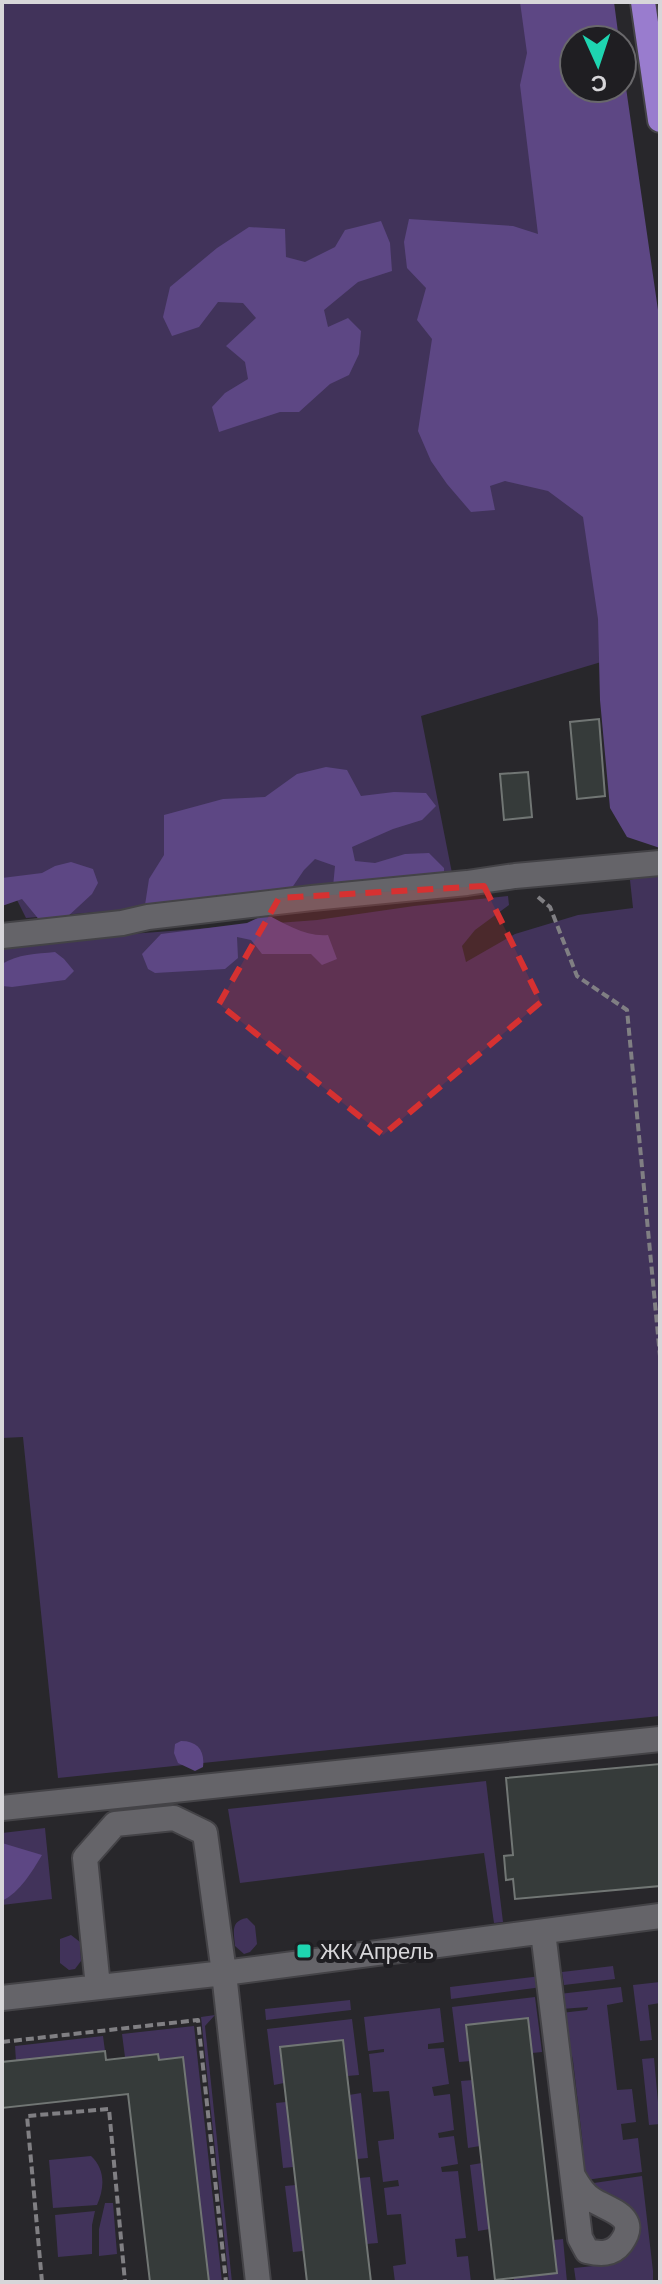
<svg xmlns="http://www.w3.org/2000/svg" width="662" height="2284" viewBox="0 0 662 2284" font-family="Arial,sans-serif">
  <rect width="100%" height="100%" fill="#28272b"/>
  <path fill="#41335a" d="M2 2H610L574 40V88L621 656 421 716 452 873 122 910 26 918 17 900 2 903Z
    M660 872V1716L58 1778 23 1437 2 1438V947L12 943 317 920 414 906 508 896 509 905 475 930 462 946 466 962 515 934 578 915 633 908 630 880Z
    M486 1781 503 1922 494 1923 484 1853 240 1883 228 1809Z
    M45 1828 52 1899 2 1905V1833Z
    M247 1918 255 1926 257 1944 250 1952 244 1954 235 1946C234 1932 230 1921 247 1918Z
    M71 1935 80 1942 81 1961 75 1969 69 1970 60 1963V1939Z
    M613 1966 615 1979 564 1985 562 1972Z
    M541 1976 542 1987 451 1999 450 1987Z
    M660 1982V2003L648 2005 652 2040 640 2041 633 1985Z
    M621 1987 623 2002 607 2005 617 2090 632 2089 636 2122 621 2124 623 2140 638 2138 642 2172 586 2180 579 2147 583 2146 573 2061 572 2056H566L561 2013 587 2010 588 2007 561 2009 559 1994Z
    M535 1997 542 2052 532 2053 528 2018 467 2025 471 2061 459 2062 452 2007Z
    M350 2000 351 2010 266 2020 265 2009Z
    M440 2008 444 2042 428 2044V2049L444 2048 449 2084 432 2087 434 2096 450 2094 454 2130 438 2133 439 2138 454 2136 458 2164 441 2167 442 2172 458 2171 466 2238 455 2239 457 2257 468 2256 471 2282H395L393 2266 406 2264 401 2214 387 2215 384 2188 399 2186 398 2180 383 2182 378 2141 394 2139V2135L389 2091 373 2092 369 2054 384 2052V2049L368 2051 364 2017Z
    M215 2015 205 2026 232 2282H229L201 2017Z
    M352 2019 359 2075 347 2076 343 2040 280 2047 284 2083 274 2085 267 2029Z
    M194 2026 222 2282H209L183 2057 159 2060 158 2054 125 2057 122 2034Z
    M103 2036 105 2051 16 2061 15 2046Z
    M654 2058 660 2124 649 2125 642 2059Z
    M473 2080 480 2146 468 2148 461 2081Z
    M361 2093 368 2158 357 2159 349 2095Z
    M286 2102 293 2167 283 2168 276 2103Z
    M91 2156C105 2169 105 2187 97 2205L53 2208 49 2160Z
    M482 2163 490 2229 478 2231 470 2165Z
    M642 2176 653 2271V2282H576L574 2268 603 2265 618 2261 636 2220 631 2208 620 2200 587 2184Z
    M370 2177 378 2243 366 2244 359 2178Z
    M296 2185 303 2251 293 2252 285 2186Z
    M105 2203H113L117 2254 99 2256V2229Z
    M95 2211 92 2225V2254L58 2257 55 2215Z
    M563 2239 567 2282H514V2278L557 2273 554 2240Z"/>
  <path fill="#5d4784" d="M520 2H614L619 40H574V88H622V60L660 324V848L627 837 610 808 600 700 598 619 583 517 548 491 505 481 490 486 495 510 471 512 447 484 431 461 418 431 432 339 417 320 426 288 407 268 404 242 409 219 513 226 538 234 520 85 527 53Z
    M381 221 390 243 392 271 358 282 324 310 328 327 348 318 361 331 359 354 349 375 330 384 299 412H280L219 432 212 407 225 393 248 379 245 362 226 346 256 318 243 303 218 302 199 327 172 336 163 317 170 287 217 248 249 227 285 229 286 257 305 262 335 247 345 230Z
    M326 767 347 770 361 796 394 792 426 793 436 806 422 820 393 829 352 847 355 861 375 863 405 854 429 853 444 868V881L333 887 335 866 315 859 304 870 285 898 145 905 149 879 164 855V815L223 799 265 797 297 774Z
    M71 862 93 869 98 883 92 894 65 919 41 922 22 899 2 906V878L42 873 55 866Z
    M266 914C285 924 306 937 328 935L337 959 322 965 311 954H262L251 940 237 937 238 958 225 969 155 973 148 969 142 954 161 934 247 923Z
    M55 952 64 959 74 971 65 980 12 987 2 986V964C18 954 36 954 55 952Z
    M181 1741C198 1741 205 1751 203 1767L195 1771 178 1763 174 1753 175 1744Z
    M2 1843 42 1855C31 1873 21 1891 2 1901Z"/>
  <path fill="#363b3a" stroke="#717674" stroke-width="2" d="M599 719 605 796 577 799 570 722Z
    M528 772 532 817 504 820 500 774Z
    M660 1764V1886L515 1899 513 1879 506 1880 504 1856 513 1855 506 1778Z
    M528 2018 557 2273 495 2280 466 2025Z
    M343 2040 371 2282H307L280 2047Z
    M105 2051 106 2060 158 2054 159 2060 183 2057 209 2282H150L128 2094 2 2108V2062Z"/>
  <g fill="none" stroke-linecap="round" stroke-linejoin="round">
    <defs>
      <path id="minor" d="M2 936 122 923 148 917 312 898 467 883 515 876 660 863
        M2 1808 660 1739
        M543 1932 580 2238 587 2251C600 2254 612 2255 621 2243 641 2216 608 2210 593 2200 584 2195 578 2185 573 2176
        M98 1987 85 1858 115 1824 174 1818 205 1833 224 1973 258 2282
        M2 1998 224 1973 660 1916"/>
      <path id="highway" d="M643 2 660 120"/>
    </defs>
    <use href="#minor" stroke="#444347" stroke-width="28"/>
    <use href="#highway" stroke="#444347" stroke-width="28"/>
    <path stroke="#807f83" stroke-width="4" stroke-dasharray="8 4" stroke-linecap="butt" d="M538 897 550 907 577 976 627 1010 660 1356
      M2 2042 198 2020 226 2282
      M42 2282 27 2116 109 2109 125 2282"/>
    <use href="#minor" stroke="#656469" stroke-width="24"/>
    <use href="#highway" stroke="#997cce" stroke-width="24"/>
  </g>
  <path fill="#d63131" fill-opacity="0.2" stroke="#d63131" stroke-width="6" stroke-dasharray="16 10" stroke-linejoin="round" d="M484 886 541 1002 383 1135 219 1004 279 898Z"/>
  <rect fill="#1ed5b1" stroke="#1f1e22" stroke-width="3" x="296" y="1943" width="16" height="16" rx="4"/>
  <g text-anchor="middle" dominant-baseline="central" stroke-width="8" stroke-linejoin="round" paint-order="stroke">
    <g font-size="22" fill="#d7d6d9" stroke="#1f1e22" text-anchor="start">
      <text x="320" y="1951">ЖК Апрель</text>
    </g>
  </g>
  <rect width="662" height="2284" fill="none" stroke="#d7d6d9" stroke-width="8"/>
  <g transform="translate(598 64) rotate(177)"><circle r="38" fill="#1f1e22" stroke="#69686b" stroke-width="2"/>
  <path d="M0-6L14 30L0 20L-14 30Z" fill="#1ed5b1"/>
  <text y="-12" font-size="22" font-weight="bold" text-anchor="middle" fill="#d7d6d9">С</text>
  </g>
</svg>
